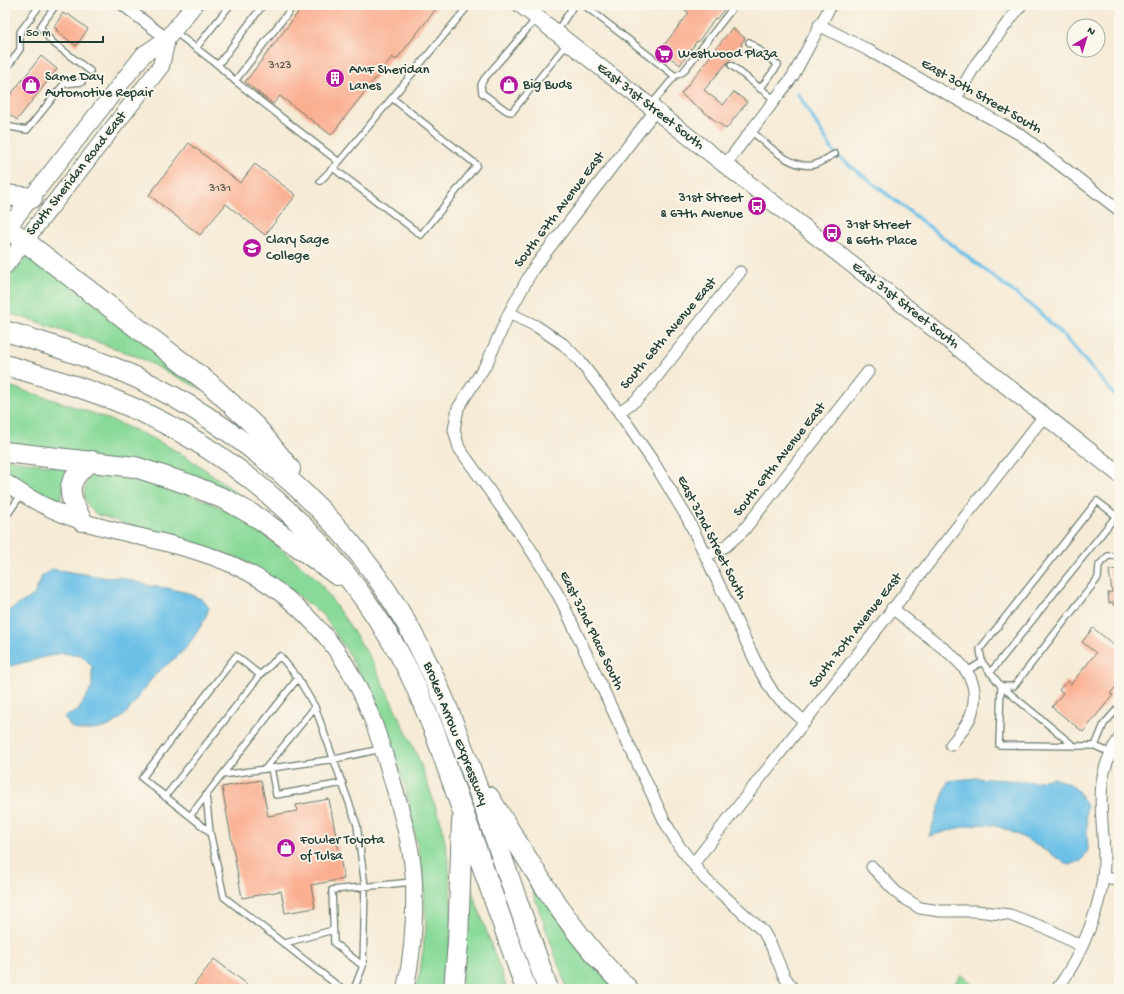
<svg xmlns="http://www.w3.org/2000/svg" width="1124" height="994" viewBox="0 0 1124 994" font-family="'Gochi Hand',sans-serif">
  <rect width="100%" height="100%" fill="#fbf7ec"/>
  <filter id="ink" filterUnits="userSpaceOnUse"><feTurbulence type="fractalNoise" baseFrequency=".025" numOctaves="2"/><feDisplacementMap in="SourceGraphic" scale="8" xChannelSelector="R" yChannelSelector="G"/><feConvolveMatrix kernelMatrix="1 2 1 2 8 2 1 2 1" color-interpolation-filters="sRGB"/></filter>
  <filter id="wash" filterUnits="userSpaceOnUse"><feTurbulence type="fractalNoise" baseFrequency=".012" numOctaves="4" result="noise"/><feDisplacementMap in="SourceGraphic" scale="16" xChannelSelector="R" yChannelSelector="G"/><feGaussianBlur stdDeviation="0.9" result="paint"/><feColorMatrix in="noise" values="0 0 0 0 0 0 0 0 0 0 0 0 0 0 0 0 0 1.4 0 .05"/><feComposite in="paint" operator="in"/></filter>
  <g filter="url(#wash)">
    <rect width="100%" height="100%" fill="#f5ebd6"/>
    <path fill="#89da9a" stroke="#548c67" d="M34 255 205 391 134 355 57 328 5 312V283L27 256Z
      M5 385C68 404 131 423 188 458 208 471 226 485 245 499L220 491 5 447Z
      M5 459 68 468 61 498 54 501 27 488 5 472Z
      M94 471 141 477 209 502 251 524 317 579 343 616 371 659 418 757 442 825 449 866 452 920 445 989H415L420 972 426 928 423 872 405 786 382 716 347 651 323 615 290 589 241 559 98 515C80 502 81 488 94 471Z
      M524 867 621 989H567Z
      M468 880 507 989H461Z
      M961 975 976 986 973 989H950Z"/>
    <path fill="#6ac0e7" stroke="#447e8e" d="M52 569 109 578 119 577 150 586 167 588 188 593 203 600 209 608C204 624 194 637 184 650 177 658 166 664 158 672 136 694 127 730 89 730 74 730 73 731 64 717L78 711 92 687V666L81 655 61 653 10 666 5 663V613L34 595 42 576Z
      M975 778 1034 782 1053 778 1070 784 1078 791 1087 806 1086 811 1088 850 1081 861 1069 865C1047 852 1018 831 992 825 974 821 947 832 929 836L948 781Z"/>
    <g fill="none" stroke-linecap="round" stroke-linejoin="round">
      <path stroke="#6ac0e7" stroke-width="3.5" d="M798 94 835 154 1038 311 1065 337 1119 400"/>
    </g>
    <g id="blocks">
      <path fill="#faaf91" d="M304 5H439L396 60 392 57 331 135 280 96 273 104 245 82Z
        M678 5H718L724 10 716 19 715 18 698 42 697 41 680 65 660 50 689 13Z
        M63 13 67 16 68 14 88 29 76 46 56 30 57 29 54 27Z
        M732 28 745 38 741 44 742 45 704 90 723 105 734 92 747 102 726 129 681 94Z
        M41 56 57 69 17 120 5 111V102Z
        M189 143 240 183 255 164 296 195 265 235 226 204 200 235 149 195Z
        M1119 569V605H1113V602L1109 603 1108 593 1112 592 1109 570Z
        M1093 628 1119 649V683L1110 694 1113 695 1083 732 1052 707 1063 693 1059 690 1067 681 1071 684 1096 653 1082 642Z
        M261 780 268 816 297 811 296 805 329 799 344 879 311 885 315 908 285 913 281 891 242 898 222 787Z
        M214 959 247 984 243 989H191Z"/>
    </g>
  </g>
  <g filter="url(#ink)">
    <use href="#blocks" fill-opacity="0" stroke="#6a7a6d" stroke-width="1"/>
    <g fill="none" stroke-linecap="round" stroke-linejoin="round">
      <defs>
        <path id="lane" d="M56 5 40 27 52 42 90 71
          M584 5 675 76 650 106
          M537 18 484 79 481 85 482 93 507 111 512 112 567 44
          M557 31 574 5
          M175 32 218 65 235 81 339 162
          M749 42 778 65 760 89
          M196 48 230 5
          M218 65 263 5
          M731 65 775 100
          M5 71 20 49V32L40 5
          M675 76 683 72 735 5
          M235 81 294 5
          M5 126 27 130 64 84 82 82
          M751 131C768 144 789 169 813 165 821 163 828 157 835 154
          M333 168 421 235 477 165 392 98
          M320 181 339 162 469 5
          M5 518 21 495
          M982 662 980 649 1097 501 1119 518
          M967 671 982 662 1001 686 999 745 1095 746 1111 753
          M990 673 1116 516
          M1001 686H1014L1098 578 1099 565 1108 556H1119
          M1001 686 1074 746
          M1095 746 1104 724 1119 707
          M271 768 276 795 343 783
          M265 769 315 707
          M222 775 335 759 381 749
          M206 795 210 832
          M165 797 260 675
          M190 816 298 678
          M285 943 333 930
          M363 966 334 943 332 890 412 882
          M342 989 224 897 210 832 142 778 236 656 260 675 280 656 298 678 315 707 357 825 365 887 363 966 354 989"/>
        <path id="street" d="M123 5 167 39
          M819 25 868 50 1021 135 1119 210
          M956 98 976 64 1021 5
          M655 111 533 269 509 313 487 363 458 408 454 430 459 448 526 542 547 575 562 602 665 822 679 846 705 879 763 931 771 945 784 976 793 989
          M725 165 793 76 831 5
          M509 313 536 326 563 344 579 360 619 412 654 463 688 519 760 671 774 694 805 722
          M619 412 635 401 647 389 740 272
          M706 556 726 546 743 531 868 372
          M892 608C906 619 919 630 933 640 958 660 984 678 971 715 967 726 958 736 951 745
          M693 864 1044 416
          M872 867 898 894 920 908 940 911H976L1010 915 1050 930 1081 946
          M1103 878 1119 880
          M1057 989C1081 957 1103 904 1104 864 1105 819 1090 781 1119 739"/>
        <path id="secondary" d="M521 5 1119 474
          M5 231 144 54 167 39 194 5
          M5 266 161 66 167 39
          M5 482C29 499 56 513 84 522 133 537 186 544 233 565 269 581 300 606 325 636 363 680 380 738 396 793 404 822 413 852 414 883 415 918 413 955 405 989"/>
        <path id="highway" d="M5 195 32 198
          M5 226 210 384 257 428 290 469
          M5 331C42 342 81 354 117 369 226 415 334 505 396 606 436 669 460 740 485 809 506 869 527 929 548 989
          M5 365C40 375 75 385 109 398 230 445 329 534 394 645 411 672 423 703 435 733L526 989
          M5 452 135 467 188 484 227 500 260 519 337 575
          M82 521C67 494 64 480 92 461
          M489 797C531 864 569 934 628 989
          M454 989 458 943 462 821"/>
      </defs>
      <use href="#lane" stroke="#6a7a6d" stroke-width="8"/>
      <use href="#street" stroke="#6a7a6d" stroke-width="13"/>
      <use href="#secondary" stroke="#6a7a6d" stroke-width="18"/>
      <use href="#highway" stroke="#6a7a6d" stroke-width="22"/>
      <use href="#lane" stroke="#fff" stroke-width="5.5"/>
      <use href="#street" stroke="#fff" stroke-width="11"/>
      <use href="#secondary" stroke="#fff" stroke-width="16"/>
      <use href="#highway" stroke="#fff" stroke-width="20"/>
    </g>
  </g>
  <defs>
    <symbol id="supermarket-disc" viewBox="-11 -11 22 22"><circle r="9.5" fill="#b5179e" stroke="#fbf7ec"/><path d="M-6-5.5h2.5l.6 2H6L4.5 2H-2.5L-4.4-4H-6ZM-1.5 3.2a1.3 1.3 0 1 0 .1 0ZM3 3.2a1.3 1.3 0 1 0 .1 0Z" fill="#fff"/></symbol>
    <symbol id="building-disc" viewBox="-11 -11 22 22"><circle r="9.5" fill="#b5179e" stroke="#fbf7ec"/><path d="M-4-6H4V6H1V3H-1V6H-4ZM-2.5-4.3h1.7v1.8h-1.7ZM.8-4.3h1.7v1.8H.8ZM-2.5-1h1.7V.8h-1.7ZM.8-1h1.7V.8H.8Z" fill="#fff"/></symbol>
    <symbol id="shop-disc" viewBox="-11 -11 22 22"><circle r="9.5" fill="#b5179e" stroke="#fbf7ec"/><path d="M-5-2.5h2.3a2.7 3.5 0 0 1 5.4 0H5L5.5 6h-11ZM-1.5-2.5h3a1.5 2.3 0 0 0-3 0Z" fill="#fff"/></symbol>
    <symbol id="bus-disc" viewBox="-11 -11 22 22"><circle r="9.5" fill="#b5179e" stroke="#fbf7ec"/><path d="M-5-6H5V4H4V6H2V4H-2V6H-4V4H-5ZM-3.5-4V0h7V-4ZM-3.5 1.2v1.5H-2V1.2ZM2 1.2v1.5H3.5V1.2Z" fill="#fff"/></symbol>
    <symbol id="university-disc" viewBox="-11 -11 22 22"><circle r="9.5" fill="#b5179e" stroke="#fbf7ec"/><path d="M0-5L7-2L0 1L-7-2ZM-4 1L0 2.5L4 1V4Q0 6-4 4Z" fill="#fff"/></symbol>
  </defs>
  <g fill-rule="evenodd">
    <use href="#supermarket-disc" x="653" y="43" width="22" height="22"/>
    <use href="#building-disc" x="324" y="67" width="22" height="22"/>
    <use href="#shop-disc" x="20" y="74" width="22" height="22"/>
    <use href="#shop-disc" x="498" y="74" width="22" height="22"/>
    <use href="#bus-disc" x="746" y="195" width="22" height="22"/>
    <use href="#bus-disc" x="821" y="222" width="22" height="22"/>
    <use href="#university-disc" x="241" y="237" width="22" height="22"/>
    <use href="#shop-disc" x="275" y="837" width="22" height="22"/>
  </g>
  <g text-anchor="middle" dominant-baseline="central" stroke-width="3.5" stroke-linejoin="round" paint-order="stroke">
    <g font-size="12" fill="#565a4b">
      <text x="280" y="66">3123</text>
      <text x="220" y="189">3131</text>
    </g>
    <g font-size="14" fill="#1f3d34" stroke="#fbf7ec" text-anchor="start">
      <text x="678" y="54">Westwood Plaza</text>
      <text x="349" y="70">AMF Sheridan<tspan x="349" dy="16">Lanes</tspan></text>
      <text x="45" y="77">Same Day<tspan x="45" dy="16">Automotive Repair</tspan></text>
      <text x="523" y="85">Big Buds</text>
      <text x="743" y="198" text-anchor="end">31st Street<tspan x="743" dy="16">&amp; 67th Avenue</tspan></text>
      <text x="846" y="225">31st Street<tspan x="846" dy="16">&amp; 66th Place</tspan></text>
      <text x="266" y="240">Clary Sage<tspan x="266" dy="16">College</tspan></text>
      <text x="300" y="840">Fowler Toyota<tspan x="300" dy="16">of Tulsa</tspan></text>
    </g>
    <g font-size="14" fill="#1f3d34" stroke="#fbf7ec">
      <text transform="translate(981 97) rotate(30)">East 30th Street South</text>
      <text transform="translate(650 107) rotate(38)">East 31st Street South</text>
      <text transform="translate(77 174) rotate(-52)">South Sheridan Road East</text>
      <text transform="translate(560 210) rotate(-53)">South 67th Avenue East</text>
      <text transform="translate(905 306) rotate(38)">East 31st Street South</text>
      <text transform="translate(669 334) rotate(-50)">South 68th Avenue East</text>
      <text transform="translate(780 460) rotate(-52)">South 69th Avenue East</text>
      <text transform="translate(711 538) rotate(63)">East 32nd Street South</text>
      <text transform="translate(591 631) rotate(64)">East 32nd Place South</text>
      <text transform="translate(856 631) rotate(-52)">South 70th Avenue East</text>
      <text transform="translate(455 734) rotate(68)">Broken Arrow Expressway</text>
    </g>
  </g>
  <rect width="1124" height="994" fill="none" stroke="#fbf7ec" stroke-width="20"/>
  <g transform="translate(1086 38) rotate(38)"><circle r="19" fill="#fbf7ec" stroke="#a3ada2"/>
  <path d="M0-3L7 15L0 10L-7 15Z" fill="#b5179e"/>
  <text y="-6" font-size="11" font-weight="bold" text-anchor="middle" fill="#1f3d34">N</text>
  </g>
  <path d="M20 36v6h83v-6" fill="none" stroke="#1f3d34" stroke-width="2"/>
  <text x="26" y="36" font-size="12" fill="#1f3d34" stroke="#fbf7ec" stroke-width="3" paint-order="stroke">50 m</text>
</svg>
